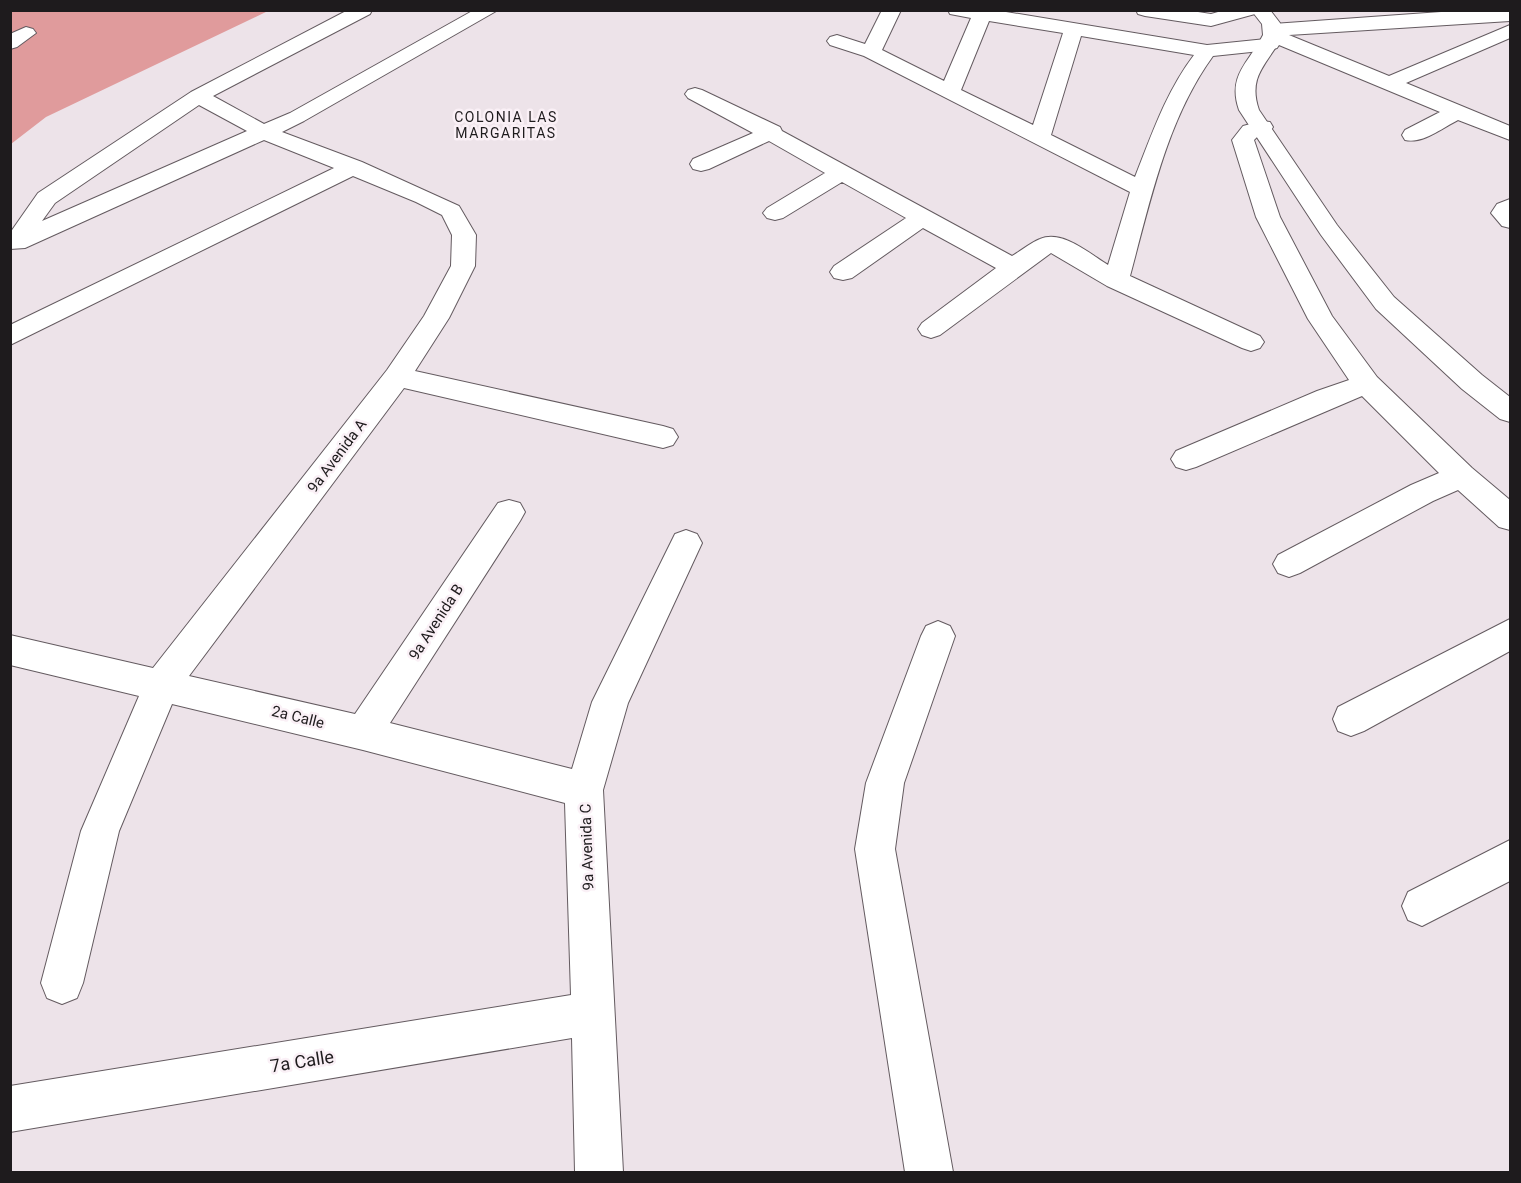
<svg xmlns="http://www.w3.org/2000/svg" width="1521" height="1183" viewBox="0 0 1521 1183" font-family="Roboto,sans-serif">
  <rect width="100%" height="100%" fill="#ede3e9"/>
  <path fill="#e09b9c" d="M11 11H268L46 117 11 144Z"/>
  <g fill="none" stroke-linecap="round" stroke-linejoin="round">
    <defs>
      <path id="minor" d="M348 10H372L370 14 213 96 264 124 290 113 474 10H498L304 121 282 132 362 162 459 206 476 235 475 266 449 318 415 371 663 426 673 429 678 437 673 445 663 448 404 388 189 676 355 714 498 503 509 500 520 503 525 512 520 521 390 723 572 769 592 702 675 534 686 530 697 534 702 543 628 703 603 790 623 1172H575L572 1038 10 1132V1086L571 995 565 803 363 750 172 704 119 831 83 983 77 998 62 1004 47 998 41 983 81 831 139 696 10 665V635L153 668 387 370 424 316 451 266 452 235 442 215 416 202 353 176 10 345V325L334 168 264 140 25 248 10 249V233L38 193 191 92ZM199 105 247 131 42 221 55 203Z
        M882 10H901L882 50 944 81 971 18 950 14 948 10H994L1207 45 1266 39 1264 30 1266 26 1273 24 1469 10H1510V21L1289 35 1389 76 1510 25V38L1406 83 1510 126V140L1458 120C1442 128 1423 144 1405 140L1402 135 1405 130 1440 112 1279 45 1277 48 1270 50 1213 56C1167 119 1150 202 1130 276L1260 336 1264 342 1260 348 1251 351 1242 348 1107 286 1051 253 940 335 931 338 922 335 918 329 922 323 996 268 923 228 852 278 843 280 834 278 830 272 834 266 906 218 842 182 783 218 775 220 767 218 763 213 767 208 825 173 769 141 709 169 701 171 693 169 690 164 693 159 753 133 688 98 685 94 688 90 695 88 702 90 780 127 782 131 1012 256C1021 251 1030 243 1040 239 1062 229 1090 254 1108 265L1130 192 864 56 830 45 827 41 830 37 837 35 865 44ZM989 21 1063 33 1033 125 961 90ZM1081 36 1194 55C1166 92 1152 134 1135 177L1051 135Z
        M1136 10H1185L1211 14 1225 10H1257L1255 14 1211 26 1145 16 1138 14Z
        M26 27 33 29 36 33 17 47 10 49V34Z
        M1262 121 1270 122 1273 127 1270 132 1260 134 1254 140 1280 217 1332 316 1377 377 1472 468 1510 500V530L1499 527 1458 490 1433 501 1300 573 1289 577 1278 573 1273 564 1278 555 1411 485 1439 473 1362 396 1196 467 1186 470 1176 467 1171 459 1176 451 1317 391 1349 380 1308 319 1256 217 1232 140 1243 126Z
        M1510 199V228L1502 226 1491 213 1497 204Z
        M1510 619V651L1364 731 1351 736 1338 731 1333 719 1338 707Z
        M938 621 950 626 955 636 904 783 895 849 953 1172H905L855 849 866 783 921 636 926 626Z
        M1510 840V881L1422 926 1408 920 1402 906 1408 892Z"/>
      <path id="major" d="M1251 10H1270L1280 23 1283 35C1268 64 1247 75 1259 110L1337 225 1394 297 1482 375 1510 397V422L1500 419 1462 389 1376 309 1321 235 1239 110C1227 75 1249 63 1263 35L1262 24Z"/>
    </defs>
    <use href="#minor" stroke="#645b60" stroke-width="2"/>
    <use href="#major" stroke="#645b60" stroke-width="2"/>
    <use href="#minor" fill="#fff" fill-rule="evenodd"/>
    <use href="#major" fill="#fff" fill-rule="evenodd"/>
  </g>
  <g text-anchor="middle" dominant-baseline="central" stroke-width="5" stroke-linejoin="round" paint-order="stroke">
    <g font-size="14" letter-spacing="1.5" fill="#1e1b1d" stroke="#faf0f6">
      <text x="506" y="117">COLONIA LAS<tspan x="506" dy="16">MARGARITAS</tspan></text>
    </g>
    <g font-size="15" fill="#1e1b1d" stroke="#faf0f6">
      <text transform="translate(337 456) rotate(-53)">9a Avenida A</text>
      <text transform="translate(436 622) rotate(-57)">9a Avenida B</text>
      <text transform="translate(298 717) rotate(14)">2a Calle</text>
      <text transform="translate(587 847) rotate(-92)">9a Avenida C</text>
    </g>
    <g font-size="18" fill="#1e1b1d" stroke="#faf0f6">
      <text transform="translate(302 1061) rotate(-9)">7a Calle</text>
    </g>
  </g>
  <rect width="1521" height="1183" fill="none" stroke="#1e1b1d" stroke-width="24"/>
</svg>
